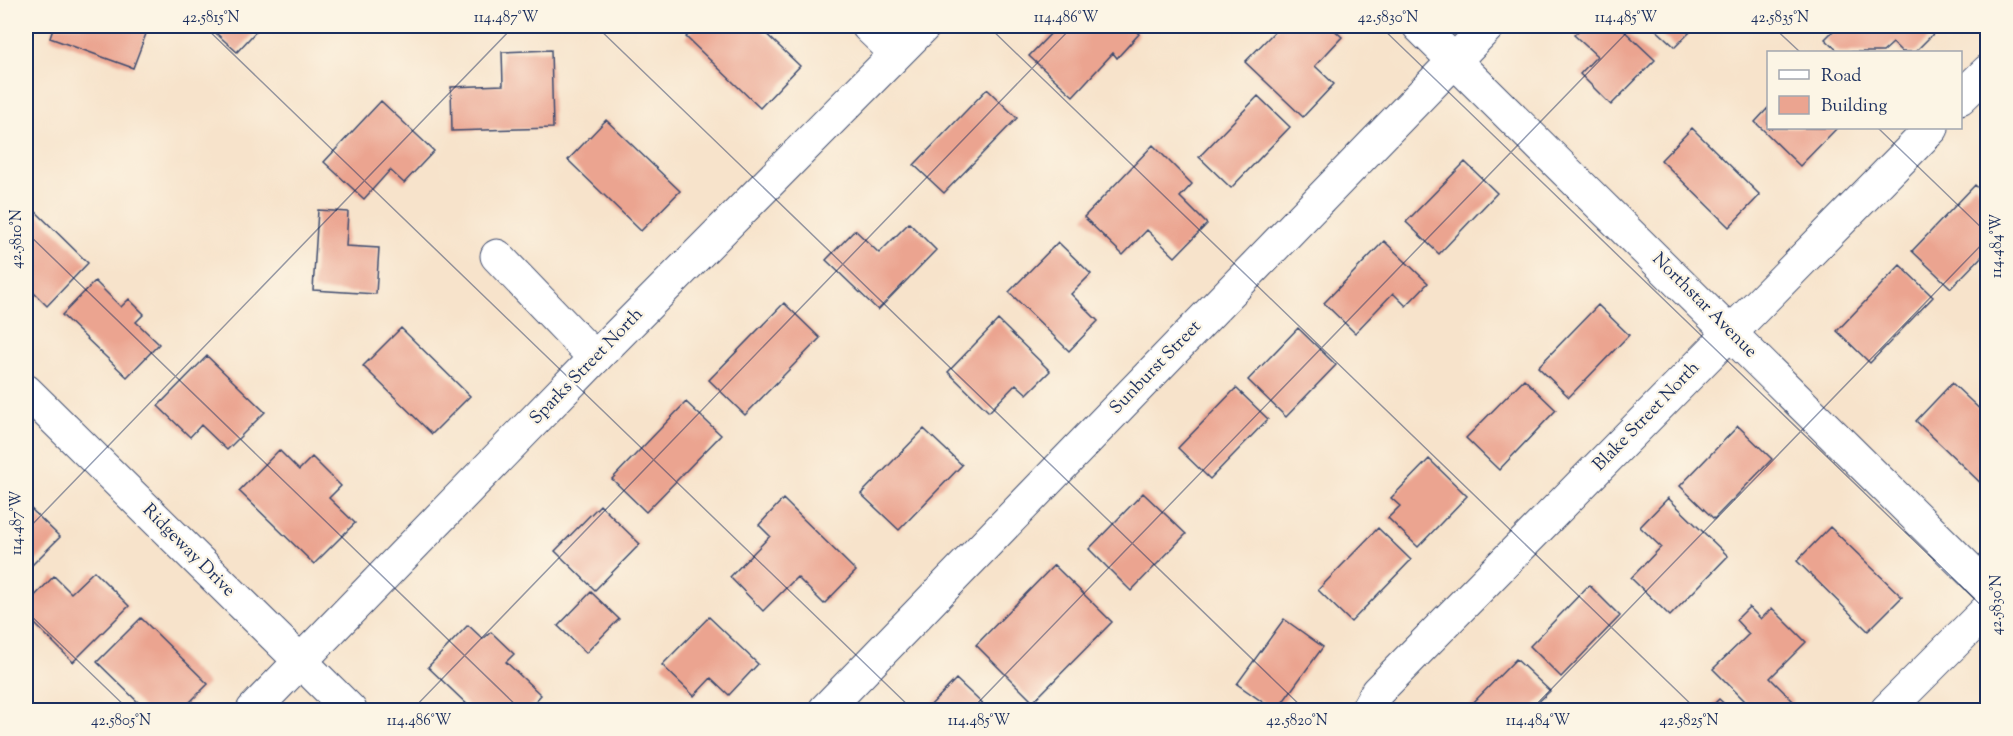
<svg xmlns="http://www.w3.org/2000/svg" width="2013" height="736" viewBox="0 0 2013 736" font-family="'Sorts Mill Goudy',serif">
  <rect width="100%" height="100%" fill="#fcf5e5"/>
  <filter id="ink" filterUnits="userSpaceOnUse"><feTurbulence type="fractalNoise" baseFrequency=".0167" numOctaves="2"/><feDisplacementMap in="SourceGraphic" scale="12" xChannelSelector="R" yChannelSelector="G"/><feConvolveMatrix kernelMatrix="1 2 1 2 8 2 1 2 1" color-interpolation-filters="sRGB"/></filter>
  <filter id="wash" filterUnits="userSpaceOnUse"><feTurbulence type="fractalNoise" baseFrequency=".008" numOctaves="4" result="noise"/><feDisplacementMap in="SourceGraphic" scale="24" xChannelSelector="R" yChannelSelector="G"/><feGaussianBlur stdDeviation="1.35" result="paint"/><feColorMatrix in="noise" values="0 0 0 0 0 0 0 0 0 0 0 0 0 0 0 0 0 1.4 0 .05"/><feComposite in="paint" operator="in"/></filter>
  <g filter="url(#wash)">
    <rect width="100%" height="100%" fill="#f7e3cb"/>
    <g id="blocks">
      <path fill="#eba490" d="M54 26H149L133 68 50 38Z
        M208 26H261L237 52Z
        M697 26H758L800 66 760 108 686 37Z
        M1058 26H1130L1139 34 1117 58 1113 53 1073 96 1029 56Z
        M1280 26H1330L1342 37 1315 66 1334 84 1303 117 1245 62Z
        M1583 26H1619L1655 60 1611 105 1580 74 1597 56 1574 35Z
        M1652 26H1696L1675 47Z
        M1838 26H1929L1935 32 1915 52H1902L1893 43 1883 52H1839L1825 39Z
        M551 50 553 128 452 131 451 87 503 85 502 52Z
        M987 89 1017 118 944 193 914 165Z
        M1258 96 1290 127 1231 188 1199 157Z
        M381 101 434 151 404 183 390 170 364 199 324 162Z
        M1768 108V128H1837L1800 166 1755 122Z
        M606 120 680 191 641 231 568 160Z
        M1692 128 1760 195 1729 227 1661 160Z
        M1153 145 1192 184 1180 197 1207 224 1175 257 1147 230 1123 255 1084 217Z
        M1465 162 1497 193 1439 254 1406 222Z
        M1975 185 1988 197V250L1951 288 1912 251Z
        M26 202 88 263 47 306 26 285Z
        M318 210 348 212 346 246 379 248 376 294 313 290Z
        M909 223 936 250 878 310 826 260 855 230 879 253Z
        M1384 241 1428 283 1406 306 1393 293 1355 333 1324 303Z
        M1058 242 1091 274 1071 294 1098 321 1069 351 1009 292Z
        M1900 265 1933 297 1870 363 1837 331Z
        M95 281 121 307 129 299 144 314 136 322 159 344 127 377 62 315Z
        M784 303 820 338 745 415 709 380Z
        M1598 305 1629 335 1569 397 1538 367Z
        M998 320 1050 371 1027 394 1016 384 989 412 948 372Z
        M401 328 470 396 432 434 363 366Z
        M1298 328 1336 365 1286 417 1248 380Z
        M207 356 265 412 227 450 201 425 190 437 158 406Z
        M1524 379 1556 410 1499 470 1466 438Z
        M1952 383 1988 417V490L1916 421Z
        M1236 388 1268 419 1210 479 1178 448Z
        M686 402 721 435 646 512 612 479Z
        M1738 426 1772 459 1714 519 1680 486Z
        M924 429 962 465 899 530 861 494Z
        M279 450 299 470 312 457 341 486 329 498 355 523 314 564 239 491Z
        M1429 459 1467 496 1418 547 1388 518 1400 506 1391 498Z
        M1143 493 1186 534 1131 591 1089 549Z
        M1668 498 1728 556 1670 616 1631 578 1661 547 1640 527Z
        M783 499 856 571 824 604 797 577 763 611 730 577 770 536 759 525Z
        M26 504 60 537 27 570 26 568Z
        M600 505 640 544 595 590 555 551Z
        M1830 527 1902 597 1868 631 1797 561Z
        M1378 528 1411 560 1351 622 1318 590Z
        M1054 565 1112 622 1033 702 976 645Z
        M94 571 129 606 73 662 26 615V605L54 576 71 593Z
        M1589 585 1620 616 1561 677 1530 646Z
        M591 592 619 619 586 653 558 626Z
        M1749 607 1761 619 1772 608 1806 642 1770 678 1794 702 1786 710H1754L1713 669 1749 634 1736 620Z
        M709 617 758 664 729 695 711 678 694 696 662 665Z
        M141 618 208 684 182 710H146L97 662Z
        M1284 619 1323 647 1277 710H1274L1237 684Z
        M468 625 483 639 491 632 514 654 506 662 541 695 527 710H473L428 667Z
        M1516 659 1550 691 1530 710H1466Z
        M956 679 989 710H926Z
        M1719 699 1731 710H1708Z"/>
    </g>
  </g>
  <g filter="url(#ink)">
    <use href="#blocks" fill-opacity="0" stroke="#3c4a6e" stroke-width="1.5"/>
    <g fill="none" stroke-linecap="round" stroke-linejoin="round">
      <defs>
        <path id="minor" d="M868 26 896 53
          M1419 26 1988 588
          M1960 98 1988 71
          M497 256 595 358
          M26 391 350 710
          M825 710 1488 26
          M1367 710 1377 692 1932 128
          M1887 710 1988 609"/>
        <path id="tertiary" d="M253 710 595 358 924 26"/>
      </defs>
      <use href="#minor" stroke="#3c4a6e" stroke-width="35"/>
      <use href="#tertiary" stroke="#3c4a6e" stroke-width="35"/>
      <use href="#minor" stroke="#fff" stroke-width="33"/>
      <use href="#tertiary" stroke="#fff" stroke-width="33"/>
    </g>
  </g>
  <path fill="none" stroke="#1b2f5e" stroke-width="1.5" stroke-opacity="0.45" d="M204 26 913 710M596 26 1305 710M988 26 1697 710M1380 26 1988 612M1772 26 1800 52M1878 128 1988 234M26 232 521 710M26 531 514 26M26 611 129 710M412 710 1073 26M971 710 1633 26M1531 710 1988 238"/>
  <g text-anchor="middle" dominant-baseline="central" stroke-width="4.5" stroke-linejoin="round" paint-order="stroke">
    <g font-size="18" fill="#1b2f5e" stroke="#fcf5e5">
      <text transform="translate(1704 306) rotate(45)">Northstar Avenue</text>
      <text transform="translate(587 367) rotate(-46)">Sparks Street North</text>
      <text transform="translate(1156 368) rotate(-46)">Sunburst Street</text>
      <text transform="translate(1647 417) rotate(-46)">Blake Street North</text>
      <text transform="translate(188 551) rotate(45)">Ridgeway Drive</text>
    </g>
  </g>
  <rect width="2013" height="736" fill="none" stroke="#fcf5e5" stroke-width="66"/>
  <rect x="1767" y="51" width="195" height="78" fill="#fcf5e5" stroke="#a2a6af" stroke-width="1.5"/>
  <rect x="1779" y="70" width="30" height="9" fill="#ffffff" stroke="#a2a6af" stroke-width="1.5"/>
  <text x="1821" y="81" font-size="18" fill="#1b2f5e">Road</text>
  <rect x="1779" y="96" width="30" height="18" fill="#eba490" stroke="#a2a6af" stroke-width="1.5"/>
  <text x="1821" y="111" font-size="18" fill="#1b2f5e">Building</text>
  <rect x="33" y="33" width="1947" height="670" fill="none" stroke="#1b2f5e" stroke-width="2"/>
  <g font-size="15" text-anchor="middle" fill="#1b2f5e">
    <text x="211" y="22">42.5815°N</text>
    <text x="506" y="22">114.487°W</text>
    <text x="1066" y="22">114.486°W</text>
    <text x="1388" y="22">42.5830°N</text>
    <text x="1626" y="22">114.485°W</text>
    <text x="1780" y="22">42.5835°N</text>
    <text transform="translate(16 239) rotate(-90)" y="5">42.5810°N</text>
    <text transform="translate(1996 246) rotate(-90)" y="5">114.484°W</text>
    <text transform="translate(16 523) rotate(-90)" y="5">114.487°W</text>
    <text transform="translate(1996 605) rotate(-90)" y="5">42.5830°N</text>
    <text x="121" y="725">42.5805°N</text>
    <text x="419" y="725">114.486°W</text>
    <text x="979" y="725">114.485°W</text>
    <text x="1297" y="725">42.5820°N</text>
    <text x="1538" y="725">114.484°W</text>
    <text x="1689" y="725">42.5825°N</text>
  </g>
</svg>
